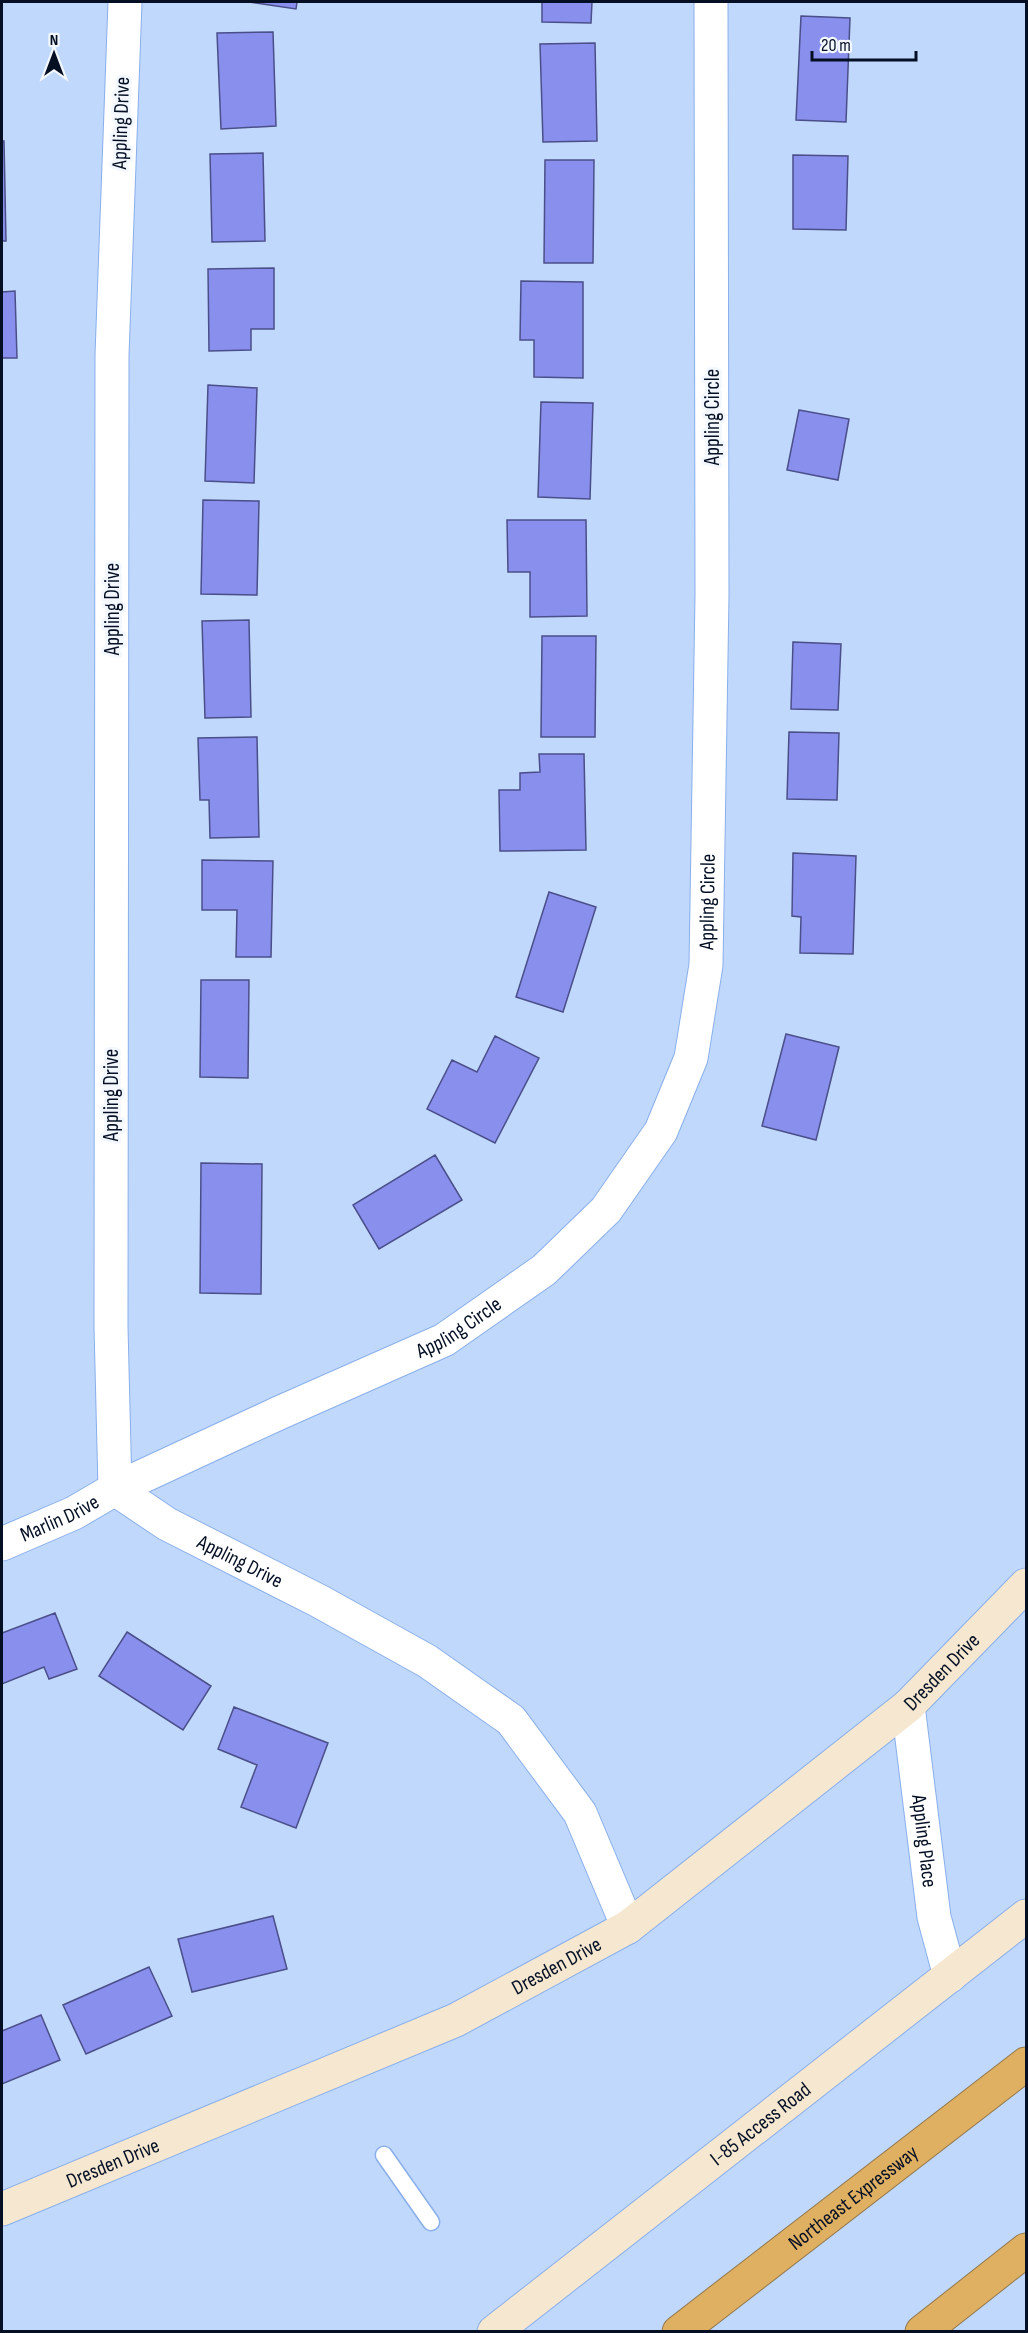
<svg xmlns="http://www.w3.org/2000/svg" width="1028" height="2333" viewBox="0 0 1028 2333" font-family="'Sofia Sans Condensed',sans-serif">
  <rect width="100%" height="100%" fill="#c0d8fc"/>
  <path fill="#888fec" stroke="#4b4f89" stroke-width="1.5" d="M249 2H297L296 9Z
    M542 2H592L591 23 542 22Z
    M801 16 850 18 846 122 796 120Z
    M273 32 276 126 221 129 217 33Z
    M595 43 597 141 543 142 540 44Z
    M2 141H4L6 241H2Z
    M263 153 265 241 212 242 210 154Z
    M793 155 848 156 846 230 793 229Z
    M545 160H594L593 263H544Z
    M274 268V329H251V350L209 351 208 269Z
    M521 281 583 282V378L534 377V340H520Z
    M15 291 17 358H2V292Z
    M208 385 257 388 254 483 205 481Z
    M541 402 593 403 590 499 538 497Z
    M799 410 849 419 838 480 787 470Z
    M203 500 259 501 257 595 201 594Z
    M507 520H586L587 616 530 617V572H508Z
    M249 620 251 717 205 718 202 621Z
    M542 636H596L595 737H541Z
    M793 642 841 644 838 710 791 709Z
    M789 732 839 733 837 800 787 799Z
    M257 737 259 837 210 838 209 800H200L198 738Z
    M539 754H584L586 850 500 851 499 790H520V773L540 772Z
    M793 853 856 856 853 954 800 953 801 917 792 916Z
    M202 860 273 861 271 957H236L237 910H202Z
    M549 892 596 907 563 1012 516 997Z
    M201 980H249L248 1078 200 1077Z
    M786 1034 839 1047 816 1140 762 1126Z
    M495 1036 539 1058 495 1143 427 1109 452 1060 477 1072Z
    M435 1155 462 1200 379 1249 353 1205Z
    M201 1163 262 1164 261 1294 200 1293Z
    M55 1613 77 1669 49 1679 44 1667 2 1684V1633Z
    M127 1632 211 1686 183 1730 99 1676Z
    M234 1707 328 1743 296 1828 241 1807 257 1765 218 1749Z
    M273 1916 287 1969 192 1992 178 1939Z
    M149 1967 172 2016 86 2054 63 2005Z
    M41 2015 60 2060 2 2084V2031Z"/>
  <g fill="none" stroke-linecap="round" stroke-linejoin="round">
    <defs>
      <path id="lane" d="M384 2155 431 2222"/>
      <g id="street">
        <path id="s1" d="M125 2 112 355 111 1327 115 1489 167 1524 319 1601 427 1661 511 1720 580 1813 628 1927"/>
        <path id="s2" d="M2 1544 74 1513 115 1489 279 1413 444 1340 544 1270 606 1210 661 1131 691 1058 706 965 712 595 711 2"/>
        <path id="s3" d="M908 1706 934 1917 950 1976"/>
      </g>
      <g id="secondary">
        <path id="s4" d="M2 2209 456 2020 628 1927 908 1706 1026 1585"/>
        <path id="s5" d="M494 2332 1026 1916"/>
      </g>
      <g id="highway">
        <path id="s6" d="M679 2332 1026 2064"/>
        <path d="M922 2332 1026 2250"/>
      </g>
    </defs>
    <use href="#lane" stroke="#8aafea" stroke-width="19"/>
    <use href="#street" stroke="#8aafea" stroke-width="35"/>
    <use href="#secondary" stroke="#8aafea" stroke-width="35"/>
    <use href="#highway" stroke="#92784c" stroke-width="35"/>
    <use href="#lane" stroke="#fff" stroke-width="16"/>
    <use href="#street" stroke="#fff" stroke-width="33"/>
    <use href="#secondary" stroke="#f5e7d0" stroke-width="33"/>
    <use href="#highway" stroke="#dfb062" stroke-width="33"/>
  </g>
  <g text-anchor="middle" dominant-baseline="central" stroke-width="6" stroke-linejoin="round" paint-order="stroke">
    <g font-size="21" fill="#040f24" stroke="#f3f7fe">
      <text transform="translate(121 123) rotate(-88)">Appling Drive</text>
      <text transform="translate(712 417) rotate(-90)">Appling Circle</text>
      <text transform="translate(112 609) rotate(-90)">Appling Drive</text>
      <text stroke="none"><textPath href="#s2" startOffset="1028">Appling Circle</textPath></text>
      <text transform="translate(111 1095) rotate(-90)">Appling Drive</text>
      <text stroke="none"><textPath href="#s2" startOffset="506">Appling Circle</textPath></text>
      <text stroke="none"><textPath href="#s2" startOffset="63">Marlin Drive</textPath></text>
      <text stroke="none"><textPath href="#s1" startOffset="1632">Appling Drive</textPath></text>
      <text stroke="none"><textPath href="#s4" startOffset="1092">Dresden Drive</textPath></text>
      <text stroke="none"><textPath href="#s3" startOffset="136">Appling Place</textPath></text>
      <text stroke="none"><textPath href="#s4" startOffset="606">Dresden Drive</textPath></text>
      <text stroke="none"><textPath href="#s5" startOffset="338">I-85 Access Road</textPath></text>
      <text stroke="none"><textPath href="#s4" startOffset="120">Dresden Drive</textPath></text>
      <text stroke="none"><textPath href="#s6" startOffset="220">Northeast Expressway</textPath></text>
    </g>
  </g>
  <rect width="1028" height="2333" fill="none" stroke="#040f24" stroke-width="6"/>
  <g transform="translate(54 54)" stroke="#f3f7fe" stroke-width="4.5" paint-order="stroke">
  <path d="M0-4.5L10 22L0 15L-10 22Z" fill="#040f24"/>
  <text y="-9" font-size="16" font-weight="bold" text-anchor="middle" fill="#040f24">N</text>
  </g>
  <path d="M812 51v9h104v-9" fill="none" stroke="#040f24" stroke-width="3"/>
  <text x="821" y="51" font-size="18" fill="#040f24" stroke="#f3f7fe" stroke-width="4.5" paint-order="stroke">20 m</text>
</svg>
